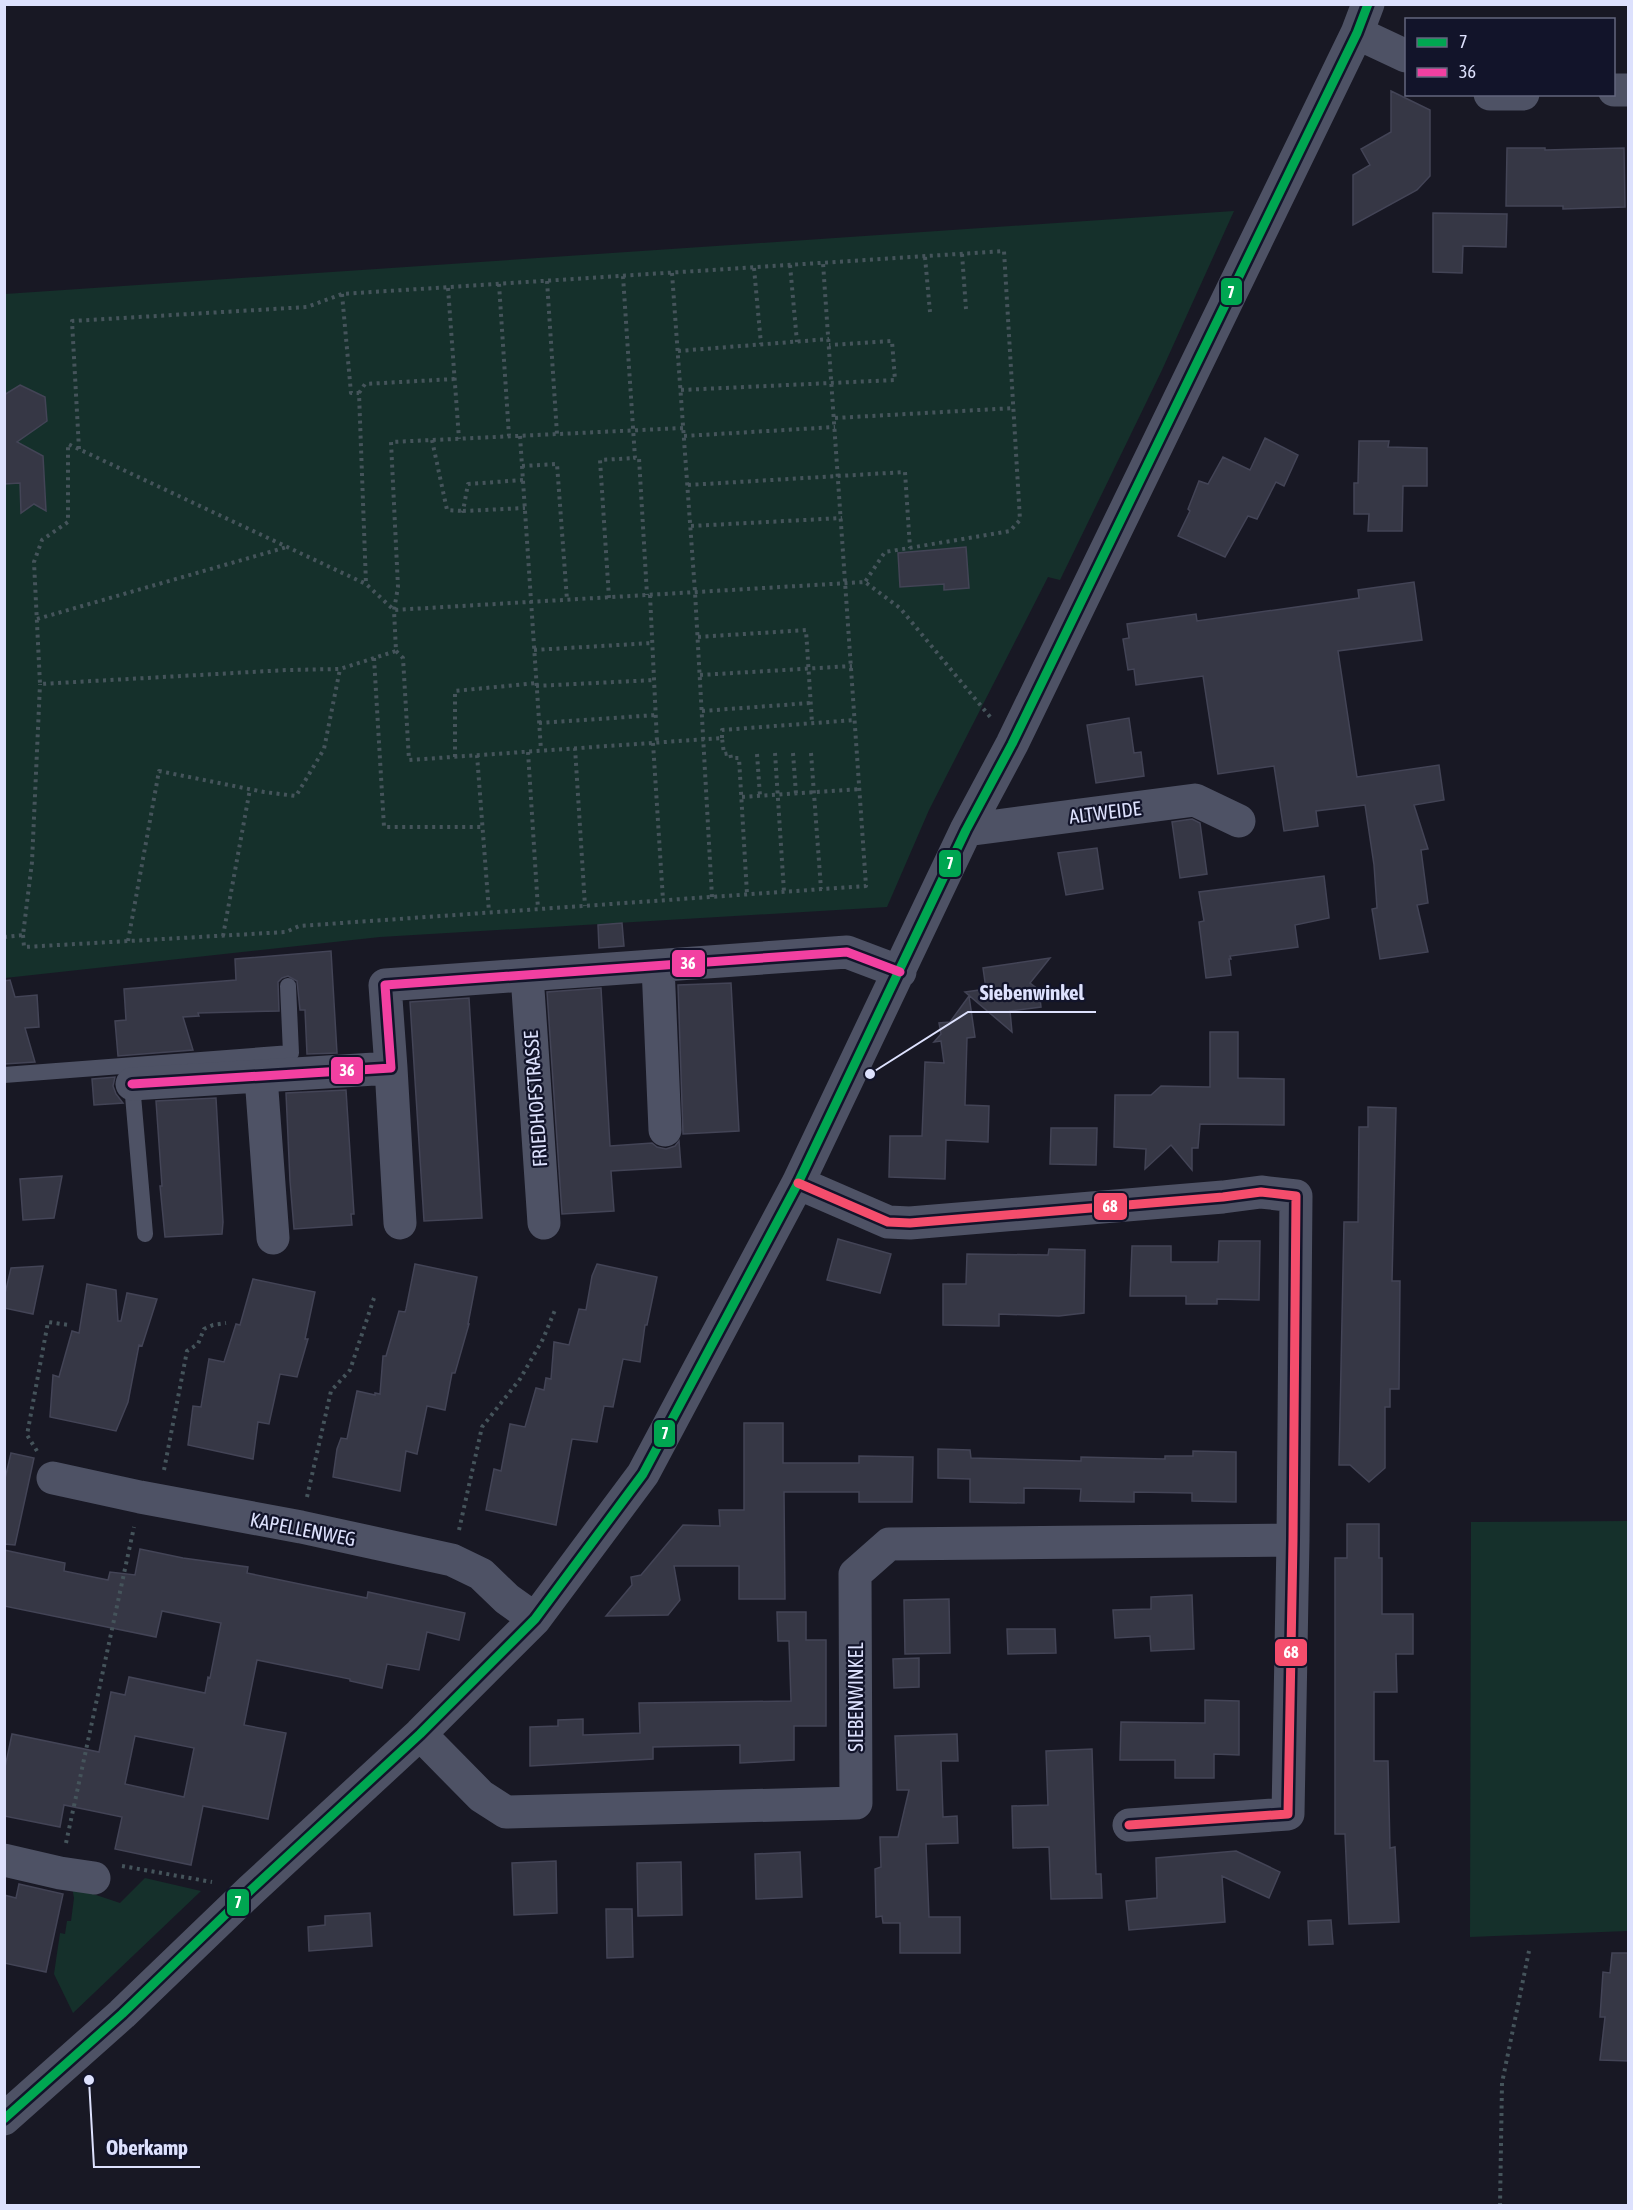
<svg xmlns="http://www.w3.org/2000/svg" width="1633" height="2210" viewBox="0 0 1633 2210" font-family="'Asap Condensed',sans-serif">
  <rect width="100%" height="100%" fill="#181824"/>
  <path fill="#15302b" d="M1234 211 1162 370 1060 580 1048 577 929 810 887 907 380 937 5 978V294Z
    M1628 1521V1931L1470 1937 1471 1522Z
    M145 1878 201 1891 73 2013 54 1974 60 1933 65 1934 67 1921H71L74 1898 72 1887 120 1903Z"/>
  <path fill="#363745" stroke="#434456" stroke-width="1.5" fill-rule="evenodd" d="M1391 91 1430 110V176L1417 190 1353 225V175L1370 165 1361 149 1391 132Z
    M1507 148H1545V150L1624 148 1625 207 1563 209V206H1506Z
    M1433 213 1507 214 1506 247 1463 246 1462 273 1433 272Z
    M20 385 45 397 47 421 17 442 43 456 46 511 34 504 21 513 20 483 4 484V395Z
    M1265 438 1298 455 1284 486 1276 482 1257 519 1248 516 1225 557 1178 536 1190 511 1188 509 1199 481 1208 484 1223 457 1250 470Z
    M1359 441H1389L1388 447 1427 448V486H1403L1402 531H1368L1369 514H1354V483H1358Z
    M966 547 969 588 944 590V584L900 587 898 553Z
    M1414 582 1422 640 1338 651 1357 777 1439 765 1444 800 1414 805 1428 849 1421 850 1428 903 1417 905 1428 952 1380 959 1372 909 1377 908 1374 865 1365 805 1316 811 1318 826 1284 831 1274 766 1218 774 1203 676 1136 685 1134 669 1128 670 1123 639 1129 638 1127 624 1196 614 1197 621 1359 598 1358 590Z
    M1129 718 1134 753 1141 752 1144 776 1096 783 1087 725Z
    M1192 819 1200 823 1207 874 1180 878 1172 822Z
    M1097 848 1103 889 1066 895 1058 853Z
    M1324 876 1329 918 1295 925 1298 947 1230 956 1231 959H1229L1231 975 1206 978 1199 922 1204 921 1199 892Z
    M622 923 624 946 599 948 598 925Z
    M331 951 337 1053 307 1054 305 1010H300L297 981 288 976 282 978 278 982 279 1011 198 1013 199 1016 183 1017 193 1050 118 1056 115 1021 126 1020 124 989 236 980 235 959Z
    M1050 958 1030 983 1039 990 1041 1007 1010 1011 1012 1032 965 992 986 989 983 968Z
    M10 980 15 997 37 995 39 1027 25 1028 35 1062 4 1064V981Z
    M731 983 739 1131 683 1134 678 985Z
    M601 988 610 1146 652 1143 657 1147 666 1149 675 1146 679 1141 681 1167 611 1171 614 1211 562 1214 547 992Z
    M969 996 975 1037 967 1038 965 1105 989 1106 988 1142 946 1140 945 1179 889 1177 890 1136H922L925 1062 944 1063 941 1041 934 1042 941 1034 939 1023 950 1022Z
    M469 998 482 1218 424 1221 410 1002Z
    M1210 1032H1238V1078L1284 1079V1125L1200 1124 1198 1148H1192V1170L1171 1145 1145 1169 1146 1149 1114 1147 1115 1095H1151L1161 1086 1210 1087Z
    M115 1077 113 1086 116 1094 123 1103 94 1105 92 1079Z
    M346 1090 354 1214H351L352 1225 294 1229 290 1181 286 1093Z
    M216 1098 223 1222 222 1234 165 1237 160 1186H162L156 1101Z
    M1368 1107 1396 1108 1392 1281H1400L1399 1389H1390V1407H1385V1468L1369 1482 1350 1465H1339L1344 1222H1358L1359 1127H1368Z
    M1051 1128H1097L1096 1165 1050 1164Z
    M62 1176 54 1218 23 1220 20 1179Z
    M838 1239 891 1254 880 1293 827 1280Z
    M1219 1241H1260L1259 1300 1217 1299V1304H1186V1296H1130L1132 1246H1171V1262H1218Z
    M1049 1249 1085 1250 1084 1313 1059 1316 999 1314V1326L943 1325V1284H966L967 1254 1048 1255Z
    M415 1264 477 1277 468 1324H469L455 1373H452L445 1410 427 1406 417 1454 406 1451 400 1491 333 1477 337 1449 341 1438 347 1439 357 1391 375 1395V1393L380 1394 383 1356H386L399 1311 405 1312 406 1309Z
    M597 1264 657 1277 647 1325H645L640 1362 623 1359 613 1407 604 1406 597 1442 572 1439 556 1525 486 1510 494 1469 501 1471 510 1424 525 1427 536 1388 544 1390 546 1378 551 1379 554 1342 569 1345 579 1309 586 1310 592 1276Z
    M43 1266 33 1314 4 1308V1298L11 1268Z
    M253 1279 315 1292 305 1339H308L297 1377 280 1374 269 1424 258 1422 253 1459 188 1445 193 1406 201 1407 209 1359 224 1362 236 1324 240 1325Z
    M87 1284 116 1290 118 1321H121L127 1293 157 1299 142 1346 139 1345 128 1402 116 1431 50 1417 53 1375 59 1377 72 1331 79 1333Z
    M744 1423H783V1463H859V1456L913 1457 912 1502H859V1492H784L785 1599H739V1566H674L680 1600 668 1615 606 1616 632 1585 631 1577 641 1575 683 1525 720 1526 719 1510H744Z
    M938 1449 970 1450 971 1458 1081 1461V1457L1165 1459V1456H1193V1451L1236 1452V1502L1192 1501V1493L1134 1492V1502L1080 1501 1081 1489 1024 1488V1503L970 1502V1479L938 1478Z
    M11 1453 34 1458 15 1545 4 1544V1483Z
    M1347 1524H1379V1558H1382V1614H1413V1654H1396L1397 1692H1374V1761H1388L1390 1848 1395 1847 1399 1922 1349 1924 1345 1834H1335V1558H1347Z
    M140 1549 183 1558 248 1567 247 1573 367 1598 368 1592 465 1613 459 1640 427 1632 419 1670 387 1664 382 1688 350 1681V1679L257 1660 244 1725 286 1733 268 1819 203 1806 191 1865 115 1849 122 1817 64 1805 60 1827 4 1816V1772L12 1734 99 1752 111 1692 125 1695 129 1677 205 1693 208 1677 210 1678 221 1623 162 1611 156 1637 4 1606V1550L65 1563 64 1571 108 1580 110 1572 135 1575ZM135 1736 194 1748 184 1797 125 1784Z
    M1192 1595 1194 1649 1151 1651 1150 1636 1115 1638 1113 1610 1151 1609V1597Z
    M949 1599 950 1653 905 1654 904 1600Z
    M777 1612H806V1640H826V1726H794V1760L740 1763V1745L653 1747V1759L530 1766V1727L558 1726V1720L583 1719V1735L640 1733 639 1703 791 1701 789 1641H778Z
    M1007 1629H1055L1056 1653 1008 1654Z
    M919 1658V1687L894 1688 893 1659Z
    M1205 1700 1239 1701V1755L1214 1754V1778H1175V1760H1120L1121 1722 1205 1723Z
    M957 1734 958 1761H941L943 1817 957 1816 958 1843 926 1844 929 1917H960V1953H900V1923H883L882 1916 876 1917 875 1869 881 1867 880 1837H898L909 1790H897L895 1736Z
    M1092 1749 1096 1874H1101L1102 1898 1051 1899 1049 1847 1013 1848 1012 1806 1048 1805 1046 1751Z
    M1236 1851 1280 1872 1269 1898 1222 1876 1225 1922 1129 1930 1126 1901 1157 1898 1156 1858Z
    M800 1852 802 1897 756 1899 755 1854Z
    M556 1861 557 1913 514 1915 512 1863Z
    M681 1862 682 1915 638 1916 637 1863Z
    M19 1884 63 1894 46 1972 4 1963V1895L16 1898Z
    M606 1909H632L633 1957 607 1958Z
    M370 1913 372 1946 309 1951 308 1927 325 1925V1916Z
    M1331 1920 1333 1944 1309 1945 1308 1921Z
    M1612 1953H1629V2061L1600 2060 1605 2017H1600L1603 1972 1610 1973Z"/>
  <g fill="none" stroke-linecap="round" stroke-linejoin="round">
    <path stroke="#45545b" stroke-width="4" stroke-dasharray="3 4.5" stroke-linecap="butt" d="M962 254 966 309
      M925 257 930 312
      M790 265 797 342
      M754 268 761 344
      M672 273 695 592 712 897
      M623 276 635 458H639L647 595
      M547 281 557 434
      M499 284 509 436
      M448 288 459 439
      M342 294 351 393H359L366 584
      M678 351 829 339
      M681 390 895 380 892 341 829 345
      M359 393 365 384 455 379
      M835 418 1014 408
      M683 428 391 442 398 587 394 610 396 651 340 669 287 670 40 684 34 562 42 540 68 522V444L366 584 394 610 865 582 900 608 991 718
      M520 436 541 750
      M684 436 835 427
      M432 440 447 510 463 511
      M79 449 72 321 307 307 342 294 1004 251 1020 520 1010 531 885 552 865 582
      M522 466 557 464 567 600
      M523 480 468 484 463 511 525 508
      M688 485 905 472 910 548
      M691 526 842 518
      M650 595 657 742
      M609 598 600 460 635 458
      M37 619 287 547
      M698 637 806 630 812 723
      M534 650 652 643
      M396 651 403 658 409 760 722 738 724 754 730 753 731 758H739L747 894
      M374 658 384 827H482
      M700 675 852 666
      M536 686 654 680
      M702 711 810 703
      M539 723 656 715
      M722 738V730L855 720
      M653 743 663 900
      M575 748 585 906
      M528 752 538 909
      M775 753 784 892
      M793 753 796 794
      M811 753 821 889
      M757 754 760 796
      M477 755 489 912
      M455 757V691L536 683
      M742 797 860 789
      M23 935 24 947 286 932 299 926 866 886 823 263
      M223 936 250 789
      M4 937 23 935 32 862 40 684
      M128 941 159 771 264 792 296 796 324 749 340 669
      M37 1451 27 1435 48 1322 69 1325
      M164 1470 187 1351 198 1344 204 1329 213 1325 226 1323
      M307 1497 331 1391 350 1370 374 1298
      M459 1530 482 1427 520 1379 543 1339 555 1310
      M66 1843 134 1527
      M122 1866 212 1882
      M1500 2206 1502 2083 1529 1951"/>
    <path stroke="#4e5265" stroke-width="16" d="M4 1075 291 1053 288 986
      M132 1084 145 1234"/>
    <path stroke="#4e5265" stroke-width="33" d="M1357 33 1406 56
      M1614 90H1628
      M1490 94H1523
      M966 830 1195 800 1239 821
      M658 966 665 1130
      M527 975 544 1223
      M391 1068 400 1223
      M261 1077 273 1238
      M132 1084 391 1068 385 985 847 952 900 972
      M798 1183 888 1222 910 1223 1223 1197 1261 1192 1296 1196 1293 1540 1288 1814 1129 1825
      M53 1478 140 1497 301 1527 452 1560 481 1574 507 1599 535 1619
      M420 1734 481 1796 506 1812 856 1803 855 1574 889 1544 1293 1540
      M4 1860 60 1873 94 1878
      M4 2119 122 2014 251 1890 420 1734 535 1619 643 1474 798 1183 966 830 1012 744 1357 33 1368 4"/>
    <defs>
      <path id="bus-1" d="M4 2119 122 2014 251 1890 420 1734 535 1619 643 1474 798 1183 966 830 1012 744 1357 33 1368 4"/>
      <path id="bus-2" d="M132 1084 391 1068 385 985 847 952 900 972"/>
      <path id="bus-3" d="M798 1183 888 1222 910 1223 1223 1197 1261 1192 1296 1196 1293 1540 1288 1814 1129 1825"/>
    </defs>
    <use href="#bus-1" stroke="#12142a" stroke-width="14"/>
    <use href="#bus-2" stroke="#12142a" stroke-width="14"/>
    <use href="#bus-3" stroke="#12142a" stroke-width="14"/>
    <use href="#bus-1" stroke="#00a651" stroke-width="9"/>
    <use href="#bus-2" stroke="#f240a1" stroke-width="9"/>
    <use href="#bus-3" stroke="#f44d6c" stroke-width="9"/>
  </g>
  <g text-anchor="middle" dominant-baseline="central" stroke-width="4.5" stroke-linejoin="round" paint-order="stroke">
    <g font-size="20" fill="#dde1fd" stroke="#12142a">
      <text transform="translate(1105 812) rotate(-7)">ALTWEIDE</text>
      <text transform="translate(535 1099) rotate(-94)">FRIEDHOFSTRASSE</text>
      <text transform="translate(303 1529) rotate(11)">KAPELLENWEG</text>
      <text transform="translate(855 1697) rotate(-90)">SIEBENWINKEL</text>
    </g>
  </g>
  <path fill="none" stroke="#dde1fd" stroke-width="2" d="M870 1074L968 1012H1096M89 2080L94 2167H200"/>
  <g fill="#dde1fd" stroke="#12142a" stroke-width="2">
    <circle cx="870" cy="1074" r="6"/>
    <circle cx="89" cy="2080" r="6"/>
  </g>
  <g font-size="21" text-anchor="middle" font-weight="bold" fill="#dde1fd" stroke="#12142a" stroke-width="4.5" stroke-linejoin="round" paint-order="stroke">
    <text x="1032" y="1000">Siebenwinkel</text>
    <text x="147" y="2155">Oberkamp</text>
  </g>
  <g stroke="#12142a" stroke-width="2">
    <rect x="1220" y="277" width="23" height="29" rx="6" fill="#00a651"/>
    <rect x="938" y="849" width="24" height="29" rx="6" fill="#00a651"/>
    <rect x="671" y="949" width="35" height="29" rx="6" fill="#f240a1"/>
    <rect x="330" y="1056" width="34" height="29" rx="6" fill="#f240a1"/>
    <rect x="1093" y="1192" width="35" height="29" rx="6" fill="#f44d6c"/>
    <rect x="653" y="1419" width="23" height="29" rx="6" fill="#00a651"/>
    <rect x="1274" y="1638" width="34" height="29" rx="6" fill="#f44d6c"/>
    <rect x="226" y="1888" width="24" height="29" rx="6" fill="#00a651"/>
  </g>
  <g font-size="16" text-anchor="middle" font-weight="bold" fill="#fff">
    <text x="1231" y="298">7</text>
    <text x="950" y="869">7</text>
    <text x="688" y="969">36</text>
    <text x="347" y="1076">36</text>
    <text x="1110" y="1212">68</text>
    <text x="665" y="1439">7</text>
    <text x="1291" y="1658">68</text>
    <text x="238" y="1908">7</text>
  </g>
  <rect width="1633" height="2210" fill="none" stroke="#dde1fd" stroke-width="12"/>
  <rect x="1405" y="18" width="210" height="78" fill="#12142a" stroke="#63667e" stroke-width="1.5"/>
  <rect x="1417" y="38" width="30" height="9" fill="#00a651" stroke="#63667e" stroke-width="1.5"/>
  <text x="1459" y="48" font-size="18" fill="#dde1fd">7</text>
  <rect x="1417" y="68" width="30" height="9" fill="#f240a1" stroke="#63667e" stroke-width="1.5"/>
  <text x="1459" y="78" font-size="18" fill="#dde1fd">36</text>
</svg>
